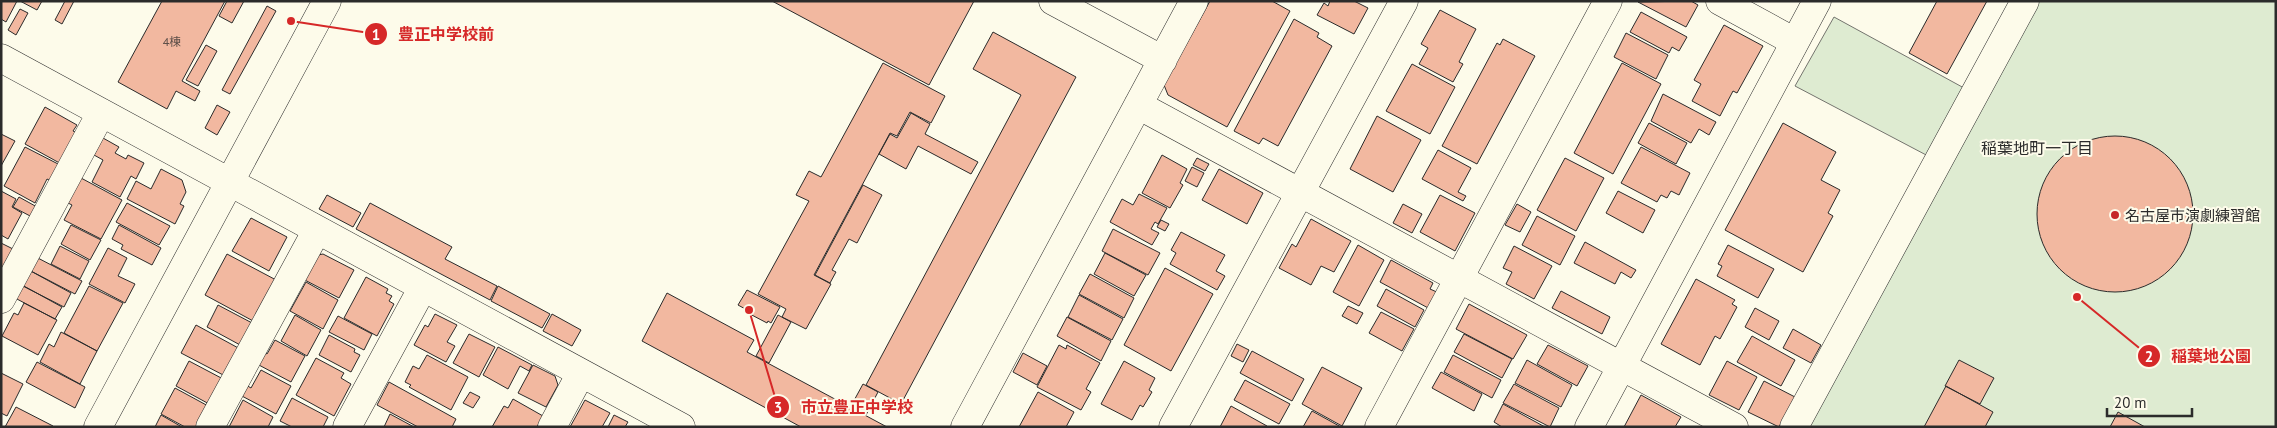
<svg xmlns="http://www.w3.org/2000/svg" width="2277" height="428" viewBox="0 0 2277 428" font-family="'PT Sans','Noto Sans JP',sans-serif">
  <rect width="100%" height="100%" fill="#fdfbea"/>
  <path fill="#deebd1" stroke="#74746e" d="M2039 1H2276V427H1808L1949 167 1795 86 1834 17 1986 100Z"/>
  <path fill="#f2b8a0" stroke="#2b2b2b" d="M1 1H17L6 22 1 19Z
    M20 1H42L37 10Z
    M65 1H74L62 24 55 20Z
    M162 1H225L182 81 200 91 195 101 176 91 167 109 118 82Z
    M227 1H244L232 23 219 16Z
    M772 1H974L929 85Z
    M1210 1H1272L1290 11 1227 127 1168 95 1164 85Z
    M1330 1H1354L1368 8 1354 34 1317 15 1324 3 1328 6Z
    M1691 1 1698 5 1686 27 1638 2Z
    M1937 1H1987L1947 74 1909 53Z
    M267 6 276 11 230 94 222 90Z
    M20 9 28 13 16 35 8 30Z
    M1440 10 1476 29 1459 62 1463 64 1453 82 1419 64 1428 48 1421 44Z
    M1641 12 1687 37 1679 51 1672 47 1669 53 1630 32Z
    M1294 19 1319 33 1317 37 1332 46 1278 146 1263 138 1259 144 1234 131Z
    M1724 25 1763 46 1737 93 1733 91 1720 116 1692 101 1701 84 1694 80Z
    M993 32 1076 77 901 404 866 385 1021 95 973 69Z
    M1626 33 1668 55 1656 79 1614 57Z
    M1503 39 1535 56 1477 164 1442 146 1497 43 1500 45Z
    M206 45 217 51 198 86 186 80Z
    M883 63 945 96 931 123 910 112 897 136 890 133 814 275 831 284 806 329 782 317 786 309 758 294 809 201 796 195 809 171 821 177Z
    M1622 63 1661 84 1613 174 1574 153Z
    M1412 64 1455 87 1430 134 1386 111Z
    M1663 94 1716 122 1709 135 1699 129 1691 143 1651 121Z
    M217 105 230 112 217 135 205 128Z
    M45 107 77 125 73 131 81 135 65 166 25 144Z
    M911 113 930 124 925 134 978 162 971 174 918 146 906 169 879 154 890 134 897 138Z
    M1377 116 1421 140 1393 192 1350 169Z
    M1649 123 1687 143 1676 164 1638 143Z
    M1783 123 1836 152 1821 180 1840 190 1828 213 1833 216 1803 272 1725 230Z
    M1 134 15 141 1 166Z
    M2037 214a78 78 0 1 1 156 0a78 78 0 1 1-156 0Z
    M103 138 119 147 115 153 126 159 128 155 144 163 136 179 131 176 120 197 92 182 103 160 94 155Z
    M25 147 60 165 51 181 47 179 35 203 4 186Z
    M1641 147 1690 173 1679 195 1671 191 1667 198 1661 195 1657 202 1621 183Z
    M1438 150 1471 168 1458 192 1466 196 1463 201 1422 179Z
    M1162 155 1187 169 1180 183 1183 185 1170 208 1142 193Z
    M1197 158 1209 164 1205 171 1193 165Z
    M1565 158 1604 178 1576 231 1537 210Z
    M1192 167 1204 173 1197 187 1185 181Z
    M161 169 182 180 186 192 180 204 184 206 175 224 127 199 136 181 151 189Z
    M1219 169 1263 193 1247 224 1202 200Z
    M81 178 122 200 101 239 64 220 72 205 68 203Z
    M863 185 882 195 857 243 849 239 832 270 836 272 830 283 815 275Z
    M1 191 16 199 12 207 22 213 8 239 1 235Z
    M1618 191 1655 210 1643 233 1606 213Z
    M1139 194 1167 208 1158 224 1155 222 1151 229 1159 233 1152 245 1110 222 1122 199 1133 205Z
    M327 195 361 213 353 227 319 209Z
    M1440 195 1475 213 1455 251 1420 232Z
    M19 197 37 207 32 217 13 207Z
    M127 203 170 226 159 245 116 222Z
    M370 203 452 247 445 259 497 286 490 300 356 229Z
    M1403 204 1422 214 1412 233 1393 223Z
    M1517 204 1531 212 1520 232 1505 225Z
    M1537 216 1575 236 1560 265 1522 245Z
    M251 218 287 237 269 271 232 251Z
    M1311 219 1351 241 1334 272 1321 266 1311 285 1279 268 1292 244 1296 247Z
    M1161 220 1169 224 1165 231 1157 227Z
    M71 225 101 240 90 260 61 244Z
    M119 225 161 248 152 265 121 249 123 245 112 239Z
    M1113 229 1160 253 1148 275 1102 251Z
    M1181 232 1225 255 1216 271 1225 276 1217 290 1170 264 1176 253 1171 250Z
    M1585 242 1636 270 1631 278 1621 272 1615 284 1574 263Z
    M1 243 13 249 1 271Z
    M1358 245 1384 260 1359 306 1333 292Z
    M1728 245 1774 269 1758 298 1717 276 1722 266 1718 264Z
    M60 246 89 261 80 279 51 264Z
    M1514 246 1552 266 1534 299 1506 284 1512 272 1503 268Z
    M108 248 127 258 118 276 135 284 125 303 89 284Z
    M1105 253 1146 275 1134 296 1094 274Z
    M227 254 278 281 255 322 205 295Z
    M323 254 354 270 339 298 301 278 313 256Z
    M34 256 82 281 75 294 27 269Z
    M1391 260 1433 283 1430 289 1439 293 1430 309 1380 282Z
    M1165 268 1213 294 1171 371 1124 345Z
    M27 269 71 293 64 307 19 284Z
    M1090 274 1134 298 1124 318 1079 294Z
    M366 277 388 289 386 293 392 296 389 301 394 304 377 336 344 318Z
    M1696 279 1735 300 1732 304 1737 307 1720 339 1715 336 1700 365 1661 344Z
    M306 282 338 300 323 329 290 311Z
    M22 285 62 307 55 319 15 298Z
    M89 286 123 303 97 351 64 333Z
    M498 286 550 314 542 328 491 301Z
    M1386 289 1424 310 1415 327 1377 306Z
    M747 290 780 307 771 323 768 321 767 323 748 313 749 311 738 305Z
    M1561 291 1610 317 1602 334 1552 308Z
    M667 293 754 340 747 352 887 427H801L642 341Z
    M1079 295 1123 319 1112 340 1068 317Z
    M24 303 57 320 38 355 2 336 14 313 18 315Z
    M1469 304 1527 335 1513 359 1456 329Z
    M218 305 254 324 242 346 207 327Z
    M1348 306 1363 313 1357 324 1342 316Z
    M1755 308 1779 321 1769 340 1745 327Z
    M1381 312 1414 329 1402 351 1369 333Z
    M435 314 457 325 447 342 455 346 446 362 414 345 425 325 428 327Z
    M552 314 581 330 572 346 543 331Z
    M295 315 321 330 307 356 281 341Z
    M778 315 791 322 769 363 756 356Z
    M338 316 372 334 364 350 329 332Z
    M1067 317 1111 341 1101 361 1057 336Z
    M196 325 242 350 227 377 181 353Z
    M1793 329 1821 345 1811 363 1783 348Z
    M61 332 97 351 80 384 40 362 49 344 54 347Z
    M469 334 495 347 479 377 453 363Z
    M1464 334 1512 359 1502 378 1454 352Z
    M329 335 355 349 354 352 360 355 351 372 319 355Z
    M1752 336 1795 360 1781 386 1737 362Z
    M275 340 305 356 291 382 257 364 264 352 267 354Z
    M1237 344 1249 350 1243 362 1231 356Z
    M1059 345 1066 349 1067 345 1100 363 1086 389 1091 392 1081 410 1037 387Z
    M1548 345 1588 366 1577 386 1537 364Z
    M498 347 532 365 529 371 520 366 508 389 483 375Z
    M1252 351 1304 379 1292 401 1240 373Z
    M1023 353 1047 366 1037 385 1013 372Z
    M427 355 468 377 451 410 409 387 411 385 405 382 413 366 419 369Z
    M1453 355 1501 380 1492 398 1444 372Z
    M316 358 344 373 341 378 351 384 334 416 296 395Z
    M1527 360 1572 385 1561 407 1515 383Z
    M1959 360 1994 378 1980 404 1945 386Z
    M189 361 225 380 211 405 176 386Z
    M1124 361 1155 378 1149 390 1152 392 1143 407 1140 405 1132 420 1101 404Z
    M1727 361 1757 377 1739 410 1709 395Z
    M37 362 85 387 75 408 26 382Z
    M533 365 555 376 558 385 546 407 518 393Z
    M1322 367 1362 388 1342 426 1302 404Z
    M261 370 291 386 276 414 240 395 246 385 251 388Z
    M1441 372 1482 394 1474 411 1432 388Z
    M1 373 23 384 7 416 1 413Z
    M1245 380 1290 404 1279 424 1234 400Z
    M1764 381 1795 397 1779 427 1748 412Z
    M389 382 456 419 452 427H418L377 405Z
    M863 384 878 392 866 415 851 406Z
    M1514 384 1559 408 1550 427 1503 403Z
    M1946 386 1993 412 1985 427H1924Z
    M175 388 210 407 200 427H185L161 414Z
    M470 392 480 397 473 408 463 403Z
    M1038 392 1074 412 1066 427H1019Z
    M1641 395 1681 417 1675 427H1624Z
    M292 398 328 417 323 427H292L280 421Z
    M513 399 543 416 537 427H492L504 406 508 408Z
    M243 400 273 417 268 427H229Z
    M585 400 610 413 602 427H570Z
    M1503 404 1545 427H1502L1494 422Z
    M1231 406 1267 426 1266 427H1220Z
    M16 407 53 426V427H5Z
    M1312 411 1341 427H1303Z
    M2118 412 2145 427H2110Z
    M390 414 414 427H384Z
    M161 415 182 427H155Z
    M614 415 628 422 625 427H608Z"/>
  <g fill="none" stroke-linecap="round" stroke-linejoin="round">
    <defs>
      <path id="minor" d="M1053 1 1163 60
        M1720 1 1795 42
        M1 58 681 427
        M1138 105 1734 427
        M1 299 101 113
        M98 427 327 1
        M210 427 317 230
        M347 427 423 287
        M552 427 581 373
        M965 427 1194 1
        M1173 427 1404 1
        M1379 427 1608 1
        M1589 427 1817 1
        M1794 427 2025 1"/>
    </defs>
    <use href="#minor" stroke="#2b2b2b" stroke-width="29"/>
    <use href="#minor" stroke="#fdfbea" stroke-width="28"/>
  </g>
  <circle fill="#c62828" stroke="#fdfbea" stroke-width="2" cx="2115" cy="215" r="5"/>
  <g text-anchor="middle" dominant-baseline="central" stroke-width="4" stroke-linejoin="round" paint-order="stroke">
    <g font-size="12" fill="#5d4e48">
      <text x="172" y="41">4棟</text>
    </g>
    <g font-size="15" fill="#2b2b2b" stroke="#fdfbea" text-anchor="start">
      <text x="2125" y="215">名古屋市演劇練習館</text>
    </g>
    <g font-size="16" fill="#2b2b2b" stroke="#fdfbea">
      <text x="2037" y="148">稲葉地町一丁目</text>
    </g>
  </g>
  <path fill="none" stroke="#d62828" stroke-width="2" d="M291 21L376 34M2077 297L2149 356M749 310L778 407"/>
  <g fill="#d62828" stroke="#fdfbea" stroke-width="2">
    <circle cx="291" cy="21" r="5"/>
    <circle cx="2077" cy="297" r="5"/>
    <circle cx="749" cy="310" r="5"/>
    <circle cx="376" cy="34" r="12"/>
    <circle cx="2149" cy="356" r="12"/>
    <circle cx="778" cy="407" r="12"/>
  </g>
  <g font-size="15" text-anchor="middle" font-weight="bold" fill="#fff">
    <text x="376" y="40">1</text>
    <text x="2149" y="362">2</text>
    <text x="778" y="413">3</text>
  </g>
  <g font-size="16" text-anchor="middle" font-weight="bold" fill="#d62828" stroke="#fdfbea" stroke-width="4" stroke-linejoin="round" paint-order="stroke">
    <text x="446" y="40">豊正中学校前</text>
    <text x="2211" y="362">稲葉地公園</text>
    <text x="857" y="413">市立豊正中学校</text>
  </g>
  <rect width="2277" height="428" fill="none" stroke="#2b2b2b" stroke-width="5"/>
  <path d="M2107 408v8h85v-8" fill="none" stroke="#2b2b2b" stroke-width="2.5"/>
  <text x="2114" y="408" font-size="15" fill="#2b2b2b" stroke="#fdfbea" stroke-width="4" paint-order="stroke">20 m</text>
</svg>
